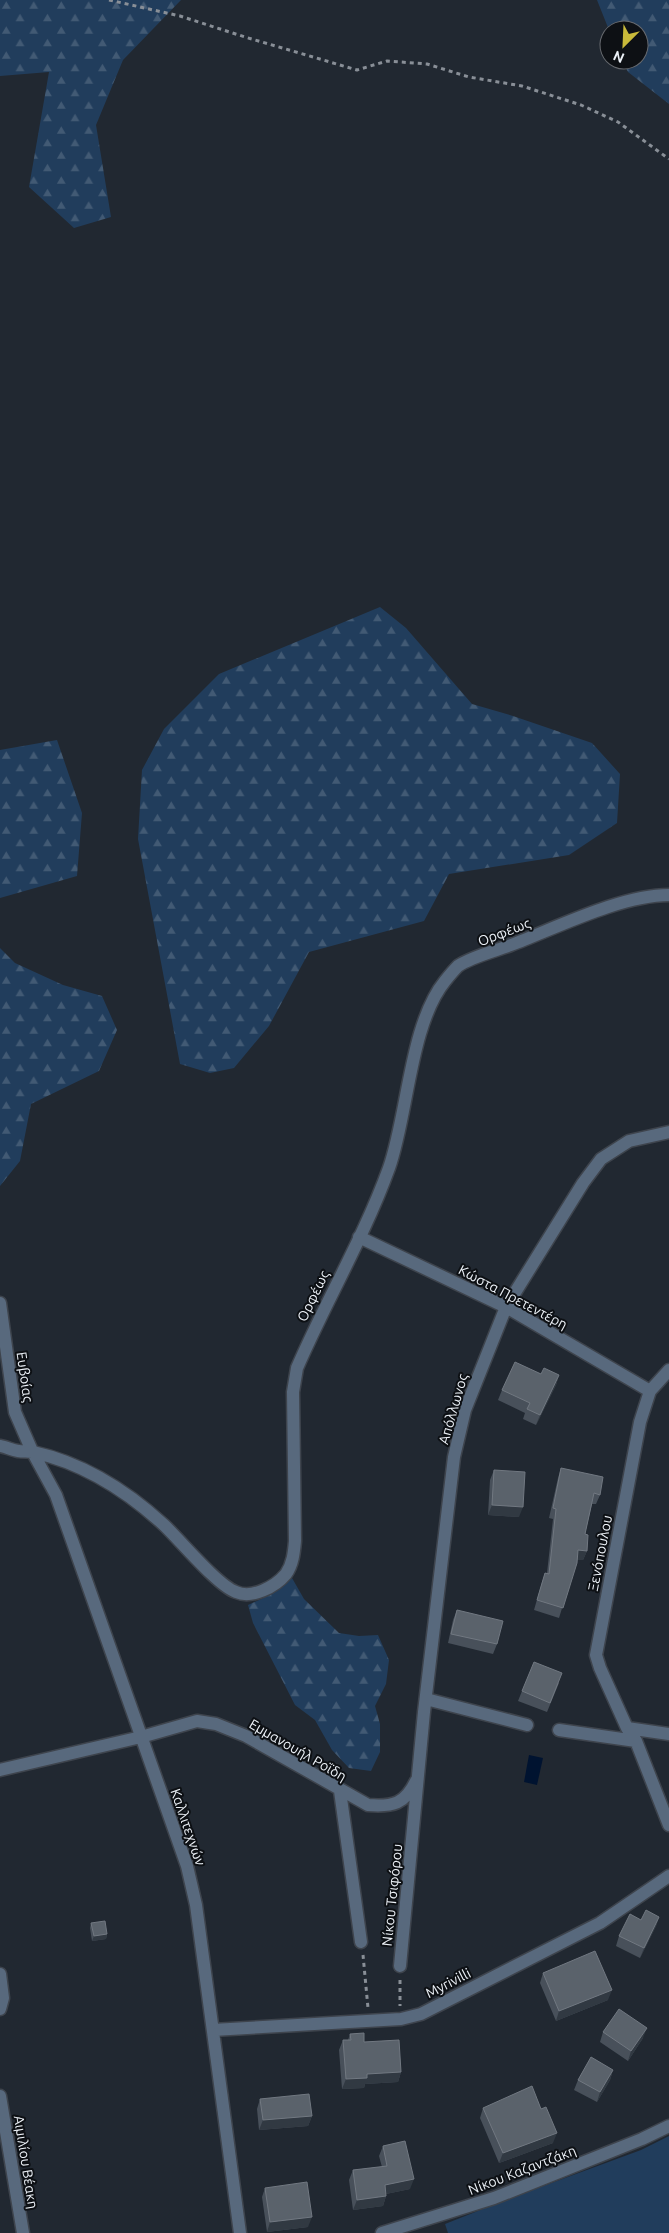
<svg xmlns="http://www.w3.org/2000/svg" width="669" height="2233" viewBox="0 0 669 2233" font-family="Ubuntu,sans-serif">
  <defs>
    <pattern id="forest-firs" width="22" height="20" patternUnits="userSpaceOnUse" patternTransform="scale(1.25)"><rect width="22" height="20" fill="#213d5c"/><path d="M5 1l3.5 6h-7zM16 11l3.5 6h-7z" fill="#425a74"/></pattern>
  </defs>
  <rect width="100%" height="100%" fill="#212831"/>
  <path fill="#213d5c" d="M669 2136V2233H448L445 2224 508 2199 641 2150Z"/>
  <path fill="url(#forest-firs)" d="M0 0H181L123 60 96 125 111 217 74 228 29 187 49 72 0 76Z
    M597 0H669V104L628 72 622 60H639V30H609Z
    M380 607 406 628 472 704 513 716 592 743 620 774 617 823 569 855 449 874 424 921 309 952 269 1026 234 1068 210 1073 180 1064 138 839 142 770 164 729 219 674Z
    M57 740 82 813 77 876 0 898V750Z
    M0 948 15 963 63 985 102 996 117 1030 99 1071 31 1104 20 1161 0 1186Z
    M292 1578 304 1599 339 1633 359 1636 378 1635 389 1660 386 1684 375 1706 380 1724V1752L371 1771 349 1768 332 1750 315 1720 295 1705 253 1623 248 1605 270 1595Z"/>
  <path fill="#001330" d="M529 1755 543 1758 537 1785 524 1782Z"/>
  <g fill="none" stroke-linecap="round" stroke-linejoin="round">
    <defs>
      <path id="minor" d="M359 1237 506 1307 650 1391
        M0 1303 15 1412 32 1451 56 1495 187 1866 196 1905 240 2233
        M669 1370 650 1391 640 1422 596 1655 600 1668 627 1728 636 1741 669 1825
        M0 1446C6 1447 12 1450 18 1451 23 1452 28 1451 33 1452 83 1463 127 1491 164 1525 180 1540 218 1586 236 1592 252 1599 275 1587 286 1574 293 1564 294 1552 295 1541L293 1392 297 1368C326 1301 364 1237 389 1168 408 1114 410 1024 445 981 449 976 454 970 458 966 471 957 495 951 511 945 556 928 621 895 669 895
        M426 1699 527 1725
        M627 1728 669 1734
        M559 1730 636 1741
        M0 1770 141 1737 197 1721 216 1724 246 1736 368 1805C393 1807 405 1804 416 1781
        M340 1791 361 1942
        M400 1966 424 1712 454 1457 465 1410 506 1307 583 1183 601 1159 629 1141 669 1132
        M0 1974 3 1998 0 2009
        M213 2030 401 2019 421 2014 600 1923 669 1876
        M0 2096 23 2233
        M382 2233 494 2198 642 2139 669 2126"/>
    </defs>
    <use href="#minor" stroke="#3e444d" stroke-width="15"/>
    <path stroke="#898f97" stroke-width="3" stroke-dasharray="4 4" stroke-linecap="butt" d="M109 0 180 16 245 37 357 70 387 61 427 64 469 77 522 86 581 105 618 122 669 159
      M363 1955 368 2008
      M400 1980V2006"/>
    <use href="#minor" stroke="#58697d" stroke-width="12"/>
  </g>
  <path fill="#48505a" d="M541 1374 559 1375 556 1385 536 1425 523 1419 525 1413 498 1400 502 1390Z
    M561 1468 600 1495 596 1504H592L585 1534 587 1551 583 1560H577L559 1618 534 1610 542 1582 545 1573H547L553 1519 549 1518 558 1478Z
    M494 1470 519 1517 488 1515 490 1480Z
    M457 1610 497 1644 493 1654 448 1643 453 1620Z
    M559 1683 547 1712 518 1701 522 1691Z
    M659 1917 656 1926 640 1958 616 1946 619 1936Z
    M91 1923 107 1934 106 1939 92 1941 90 1928Z
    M543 1973 608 2000 556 2021 540 1983Z
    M603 2032 643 2038 628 2061 600 2042Z
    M350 2034 364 2042 401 2072 398 2082 365 2084 364 2088 342 2089 339 2050 343 2040H348Z
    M613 2070 610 2080 597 2102 574 2090 578 2080Z
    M260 2099 312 2116 308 2126 259 2130 257 2109Z
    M483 2108 553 2143 499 2163 480 2118Z
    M383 2146 410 2189 386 2194V2196L383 2206 353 2210 349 2180 353 2170 382 2167 379 2156Z
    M265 2188 308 2227 267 2232 262 2197Z"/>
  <path fill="#313942" d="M559 1375 556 1385 536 1425 540 1415Z
    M492 1505 523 1507 519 1517 488 1515Z
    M578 1550 587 1551 583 1560H575Z
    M659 1917 656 1926 640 1958 644 1948Z
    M107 1934 106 1939 92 1941 94 1936Z
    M612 1990 608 2000 556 2021 559 2011Z
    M647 2028 643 2038 628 2061 631 2051Z
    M613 2070 610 2080 597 2102 600 2092Z
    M401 2072 398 2082 365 2084 364 2088 342 2089 346 2079 367 2074Z
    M312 2116 308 2126 259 2130 263 2120Z
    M557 2133 553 2143 499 2163 503 2153Z
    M414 2179 410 2189 381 2195 385 2185Z
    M386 2196 383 2206 353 2210 357 2200Z
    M312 2217 308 2227 267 2232 270 2222Z"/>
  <path fill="#5a626b" stroke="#717881" d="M515 1362 541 1374 544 1368 559 1375 540 1415 527 1409 530 1403 502 1390Z
    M561 1468 603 1477 600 1495 594 1493 585 1534 588 1535 587 1551 578 1550 577 1563 563 1608 537 1600 545 1573 549 1574 556 1509 553 1508Z
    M494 1470 525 1472 523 1507 492 1505Z
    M457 1610 503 1621 497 1644 451 1634Z
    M534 1662 562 1673 550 1703 522 1691Z
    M646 1910 659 1917 644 1948 619 1936 630 1914 641 1920Z
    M105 1921 107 1934 94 1936 91 1923Z
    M595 1951 612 1990 559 2011 543 1973Z
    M619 2009 647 2028 631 2051 603 2032Z
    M364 2033V2042L399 2040 401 2072 367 2074V2078L346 2079 343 2040H351L350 2034Z
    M591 2057 613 2070 600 2092 578 2080Z
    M532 2086 541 2109 546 2107 557 2133 503 2153 483 2108Z
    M309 2094 312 2116 263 2120 260 2099Z
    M405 2141 414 2179 385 2185 386 2196 357 2200 353 2170 387 2166 383 2146Z
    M307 2182 312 2217 270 2222 265 2188Z"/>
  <g text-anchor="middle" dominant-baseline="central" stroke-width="4" stroke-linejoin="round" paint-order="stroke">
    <g font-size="14" fill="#edf2f8" stroke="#0d1014">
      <text transform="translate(504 932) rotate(-21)">Ορφέως</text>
      <text transform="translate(313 1296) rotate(-64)">Ορφέως</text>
      <text transform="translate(513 1297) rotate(28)">Κώστα Πρετεντέρη</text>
      <text transform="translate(25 1377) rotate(82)">Ευβοίας</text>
      <text transform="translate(453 1409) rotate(-74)">Απόλλωνος</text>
      <text transform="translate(600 1553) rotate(-79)">Ξενόπουλου</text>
      <text transform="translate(298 1750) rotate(30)">Εμμανουήλ Ροΐδη</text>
      <text transform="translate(188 1827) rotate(71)">Καλλιτεχνών</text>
      <text transform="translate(392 1895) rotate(-84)">Νίκου Τσιφόρου</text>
      <text transform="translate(448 1983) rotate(-27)">Myrivilli</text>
      <text transform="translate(26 2162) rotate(81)">Αιμιλίου Βέακη</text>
      <text transform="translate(522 2170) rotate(-21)">Νίκου Καζαντζάκη</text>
    </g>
  </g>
  <g transform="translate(624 45) rotate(204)"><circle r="24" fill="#0d1014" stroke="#676a6f"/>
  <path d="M0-4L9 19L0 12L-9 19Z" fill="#c9ba3a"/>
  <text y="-8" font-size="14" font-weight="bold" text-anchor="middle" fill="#edf2f8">N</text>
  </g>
</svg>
